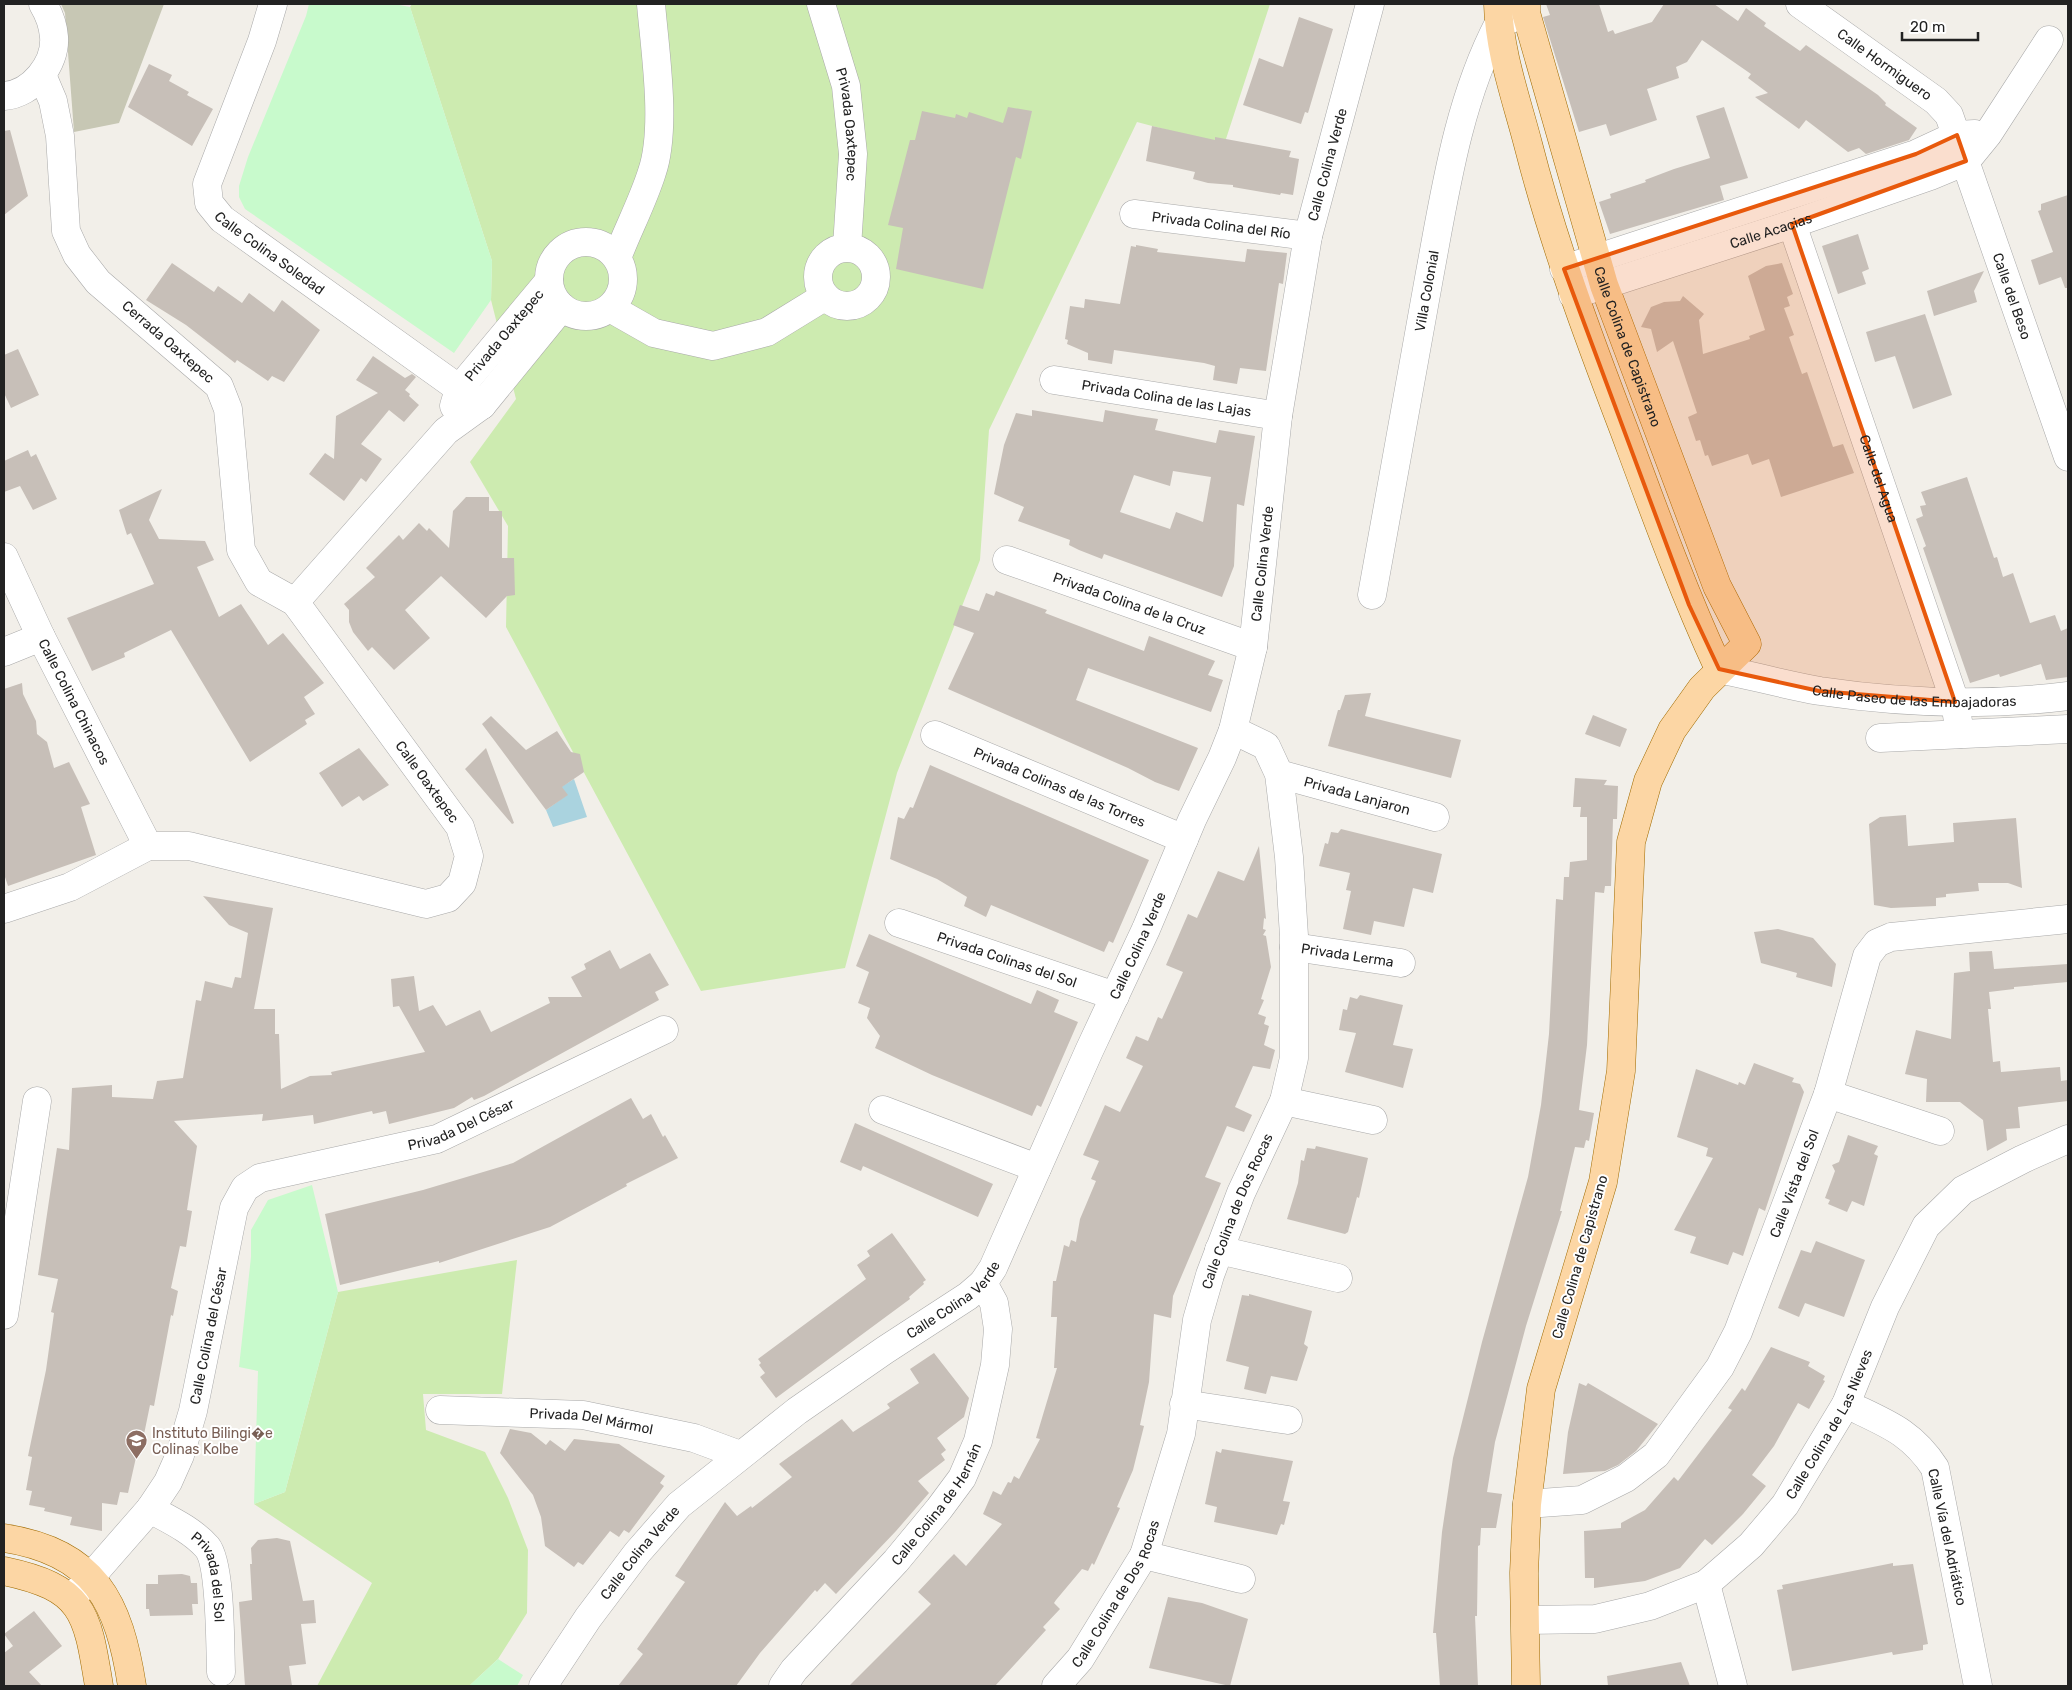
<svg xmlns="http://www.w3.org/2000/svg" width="2072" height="1690" viewBox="0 0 2072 1690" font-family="Rubik,sans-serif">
  <rect width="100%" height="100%" fill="#f2efe9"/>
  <path fill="#c7c7b4" d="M61 4H164L119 123 74 132 65 13Z"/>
  <path fill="#cdebb0" d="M412 4H1270L1224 145 1137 122 989 430 980 560 897 773 845 968 701 991 506 627 508 526 470 462 516 399 491 300 492 261 419 35 410 7Z
    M517 1260 502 1394H423L426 1430 485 1452 508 1498 528 1550 527 1613 498 1659 469 1686H317L372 1583 254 1504 285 1492 338 1292Z"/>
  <path fill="#c8facc" d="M309 4H394L410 7 492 261 491 300 454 353 245 209 239 197V186L248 157 306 16Z
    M312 1185 338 1292 285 1492 254 1504 258 1371 239 1367 251 1257V1230L268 1200Z
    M498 1659 523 1675 517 1686H469Z"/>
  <path fill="#aad3df" d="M574 779 587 817 553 827 546 810 567 795 561 787Z"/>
  <path fill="#c7bfb8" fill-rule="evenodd" d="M1546 4H1599L1608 32 1613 30 1615 34 1652 22 1664 4H1714L1738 21 1746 8 1766 23 1764 26 1800 51 1806 45 1878 95 1886 103 1885 105 1917 128 1909 140 1866 154 1859 148 1848 152 1806 120 1799 129 1755 97 1768 93 1748 78 1751 74 1702 40 1687 62 1676 67 1679 78 1647 89 1657 120 1610 136 1606 124 1579 132 1543 17 1550 15Z
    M1299 17 1333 29 1308 113 1305 112 1301 124 1243 105 1259 58 1283 67Z
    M149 64 172 75 169 81 189 92 187 95 213 109 192 146 128 107Z
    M1008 107 1032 111 1021 159 1016 157 983 289 896 269 903 228 888 225 910 140H915L922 111 955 118 956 114 967 118 969 112 1003 123Z
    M1724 107 1748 178 1720 186 1724 200 1610 234 1599 202 1611 198 1610 194 1646 182 1645 180 1674 169 1710 158 1696 116Z
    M1152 126 1215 140V137L1291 151 1289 157 1299 159 1293 195 1281 193 1280 195 1233 187V185L1208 183 1193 179 1195 172 1146 161Z
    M10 130 28 196 4 215V131Z
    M2068 195V288H2065L2061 277 2039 285 2031 260 2053 252 2038 211 2041 210V204Z
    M1858 234 1869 269 1862 272 1866 284 1838 294 1822 246Z
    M1136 245 1158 249 1157 252 1245 262 1247 249 1287 253 1283 284 1279 283 1266 371 1240 368 1237 384 1213 380 1215 366 1204 363 1114 350 1112 364 1088 360V353L1067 344 1068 340 1065 339 1070 306 1084 308 1085 299 1120 304 1131 246 1136 247Z
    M172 263 214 292 218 286 242 303 249 293 274 312 282 300 320 330 284 382 272 376 268 381 237 360 235 363 186 325 146 300Z
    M1782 263 1793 294 1787 297 1790 306 1784 308 1794 335 1789 337 1802 374 1807 372 1833 447 1843 444 1854 473 1781 497 1769 459 1752 465 1748 454 1712 466 1708 455 1705 456 1700 440 1696 441 1688 417 1697 413 1673 341 1657 352 1651 329 1641 327 1651 307 1664 302 1680 301 1683 296 1704 314 1699 320 1703 354 1750 339 1749 336 1765 330 1748 276 1766 266Z
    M1984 271 1974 291 1977 302 1934 316 1927 291Z
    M1925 314 1952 395 1913 409 1895 356 1875 362 1866 332Z
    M18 349 39 395 11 408 4 393V355Z
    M373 356 405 378 412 374 416 377 405 390 410 394 409 396 419 405 404 422 389 410 361 444 382 459 366 482 361 478 344 501 309 474 325 453 334 459 336 416 378 393 356 380Z
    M1032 410 1103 422 1105 410 1138 416 1158 419 1155 430 1216 443 1219 430 1255 436 1244 506 1237 504 1234 566 1222 597 1104 554 1102 559 1079 550 1069 545 1070 540 1018 521 1024 507 994 494 1004 445 1016 413 1032 416ZM1173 471 1211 477 1203 522 1176 512 1170 529 1120 512 1134 475 1170 486Z
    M28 450 31 457 36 454 57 499 33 510 20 486 4 492V461Z
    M1967 477 1994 558 1997 557 2003 577 2013 573 2030 623 2055 615 2061 631 2068 628V677L2046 680 2041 664 2000 677 1999 674 1970 683 1923 548 1926 546 1916 519 1923 516 1920 506 1926 505 1921 492Z
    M162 489 149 520 159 539 205 541 214 560 197 567 219 617 241 604 268 645 283 633 324 683 304 697 315 714 305 720 307 724 250 762 171 630 124 653 125 657 92 671 67 618 154 584 131 533 127 535 119 510Z
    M466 497H489V511H502V558H514L515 595 507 596 486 618 441 576 405 610 430 638 394 670 372 647 368 651 353 632 349 622V610L344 604 375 577 366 568 399 535 403 540 419 523 427 531 429 528 449 548 453 511Z
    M996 591 1047 610 1045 613 1144 651 1149 636 1215 661 1208 675 1223 680 1211 712 1088 668 1076 700 1198 748 1179 791 1155 782 1128 768 948 689 974 633 953 625 960 605 979 611 986 593 994 596Z
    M22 683 23 694 36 721 37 734 47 742 54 768 69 762 90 804 81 807 96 855 8 886 4 874V689Z
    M1371 693 1365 716 1461 740 1451 778 1328 746 1338 710H1340L1345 695Z
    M1593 715 1627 729 1620 747 1585 734Z
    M491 716 526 750 557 731 571 752 580 754 584 772 562 787 568 795 546 810 482 724Z
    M359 748 389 785 363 801 359 796 342 807 319 773Z
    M486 748 514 823 512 824 465 769Z
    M930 765 1149 860 1113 943 1109 941 1104 952 991 905 986 917 964 906 967 897 937 879 890 859 898 817 904 819 910 807 913 808Z
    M1575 778 1607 780 1604 785 1618 786 1617 819H1613L1611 886H1605L1604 893 1595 892 1587 1045 1579 1110 1594 1113 1589 1141 1586 1140 1584 1148 1575 1147 1560 1211H1562L1526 1326 1495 1442 1487 1492 1502 1494 1496 1528H1481L1480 1545 1478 1546 1477 1616H1475L1478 1686H1440L1436 1633H1433L1442 1532 1453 1458 1482 1342 1528 1177 1541 1105 1549 1034 1556 899 1563 900 1564 877H1569L1570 862 1587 860V817H1580L1581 807H1573Z
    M1906 815 1908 846 1954 842 1953 823 2016 818 2022 888 2008 883H1978L1979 891 1946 894V897L1936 898V906L1891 908 1874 905 1869 824 1880 817Z
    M1341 829 1442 854 1433 893 1413 888 1404 927 1374 921 1371 935 1343 929 1351 891 1346 890 1350 873 1319 866 1325 843 1328 844 1331 832 1338 833Z
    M1259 846 1266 919 1264 918 1263 929 1266 930 1263 935 1266 936 1271 967 1261 999 1264 1000 1258 1014 1266 1017 1264 1024 1269 1026 1264 1045 1275 1050 1270 1069 1253 1066 1235 1107 1252 1115 1244 1132 1227 1126 1205 1177 1221 1183 1173 1296 1171 1318 1154 1314 1149 1382 1140 1425 1144 1426 1133 1470 1117 1507 1120 1508 1094 1565 1092 1563 1088 1571 1082 1569 1056 1600 1054 1603 1060 1609 1043 1627 1046 1630 995 1686H849L931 1604 918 1592 947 1561 954 1554 966 1566 1002 1524 983 1514 993 1491 1001 1495 1008 1482 1011 1483 1014 1476 1019 1479 1040 1439 1036 1438 1057 1368H1054L1057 1317H1051L1053 1281H1056L1064 1245 1069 1247 1071 1240 1076 1242 1080 1219 1096 1181 1091 1179 1099 1161 1083 1155 1105 1105 1120 1112 1143 1066 1126 1058 1136 1036 1148 1041 1158 1017 1162 1019 1183 972 1166 965 1188 914 1197 918 1218 871 1244 881Z
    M203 896 273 908 254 1009H275V1034H279L281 1089 310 1076 332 1075 331 1072 425 1052 399 1006 393 1007 391 979 414 976 419 1011 433 1005 446 1026 480 1010 491 1032 550 1003 548 997H582L571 977 586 969 584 964 610 950 620 969 650 953 669 985 655 992 659 1000 484 1096 474 1100 472 1097 454 1108 389 1124 386 1111 373 1114 372 1111 314 1124 313 1115 262 1121 263 1114 174 1121 197 1146 187 1210 192 1211 186 1247 180 1246 171 1288 178 1291 173 1316 171 1315 154 1406 150 1405 140 1454 137 1453 128 1493 120 1492 117 1505 102 1503V1531L70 1525 72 1517 44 1511 45 1508 29 1505 32 1491 26 1490 32 1457 28 1456 46 1370 54 1313 51 1312 58 1279 38 1275 50 1194 57 1148 69 1150 72 1088 112 1085V1097L153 1099 157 1081 183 1078 196 1000 201 1001 205 981 232 988 235 977 241 978 248 933 229 925Z
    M1778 929 1813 938 1836 964 1832 987 1796 977 1797 973 1761 963 1754 932Z
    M869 934 1031 1004 1037 990 1059 1000 1054 1012 1078 1022 1041 1107 1037 1105 1032 1116 932 1075 875 1048 880 1036 867 1018 870 1008 858 1003 869 972 856 966Z
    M1992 951 1994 969 2068 964V982L2014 987V989L1989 992 1991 1009H1988L1993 1062 2000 1061 2001 1072 2060 1067 2061 1081 2068 1080V1101L2018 1107 2020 1128 2006 1129 2007 1140 1987 1151 1983 1120 1960 1102H1926L1927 1079 1905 1074 1916 1030 1951 1039 1954 973 1970 971 1969 952Z
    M1360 995 1403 1005 1393 1045 1413 1049 1403 1088 1345 1072 1356 1033 1339 1030 1343 1009 1347 1010 1350 997 1357 999Z
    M1754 1063 1794 1078 1792 1082 1800 1084 1804 1092 1765 1211 1759 1208 1743 1256 1733 1252 1728 1265 1690 1253 1696 1237 1674 1230 1713 1158 1706 1156 1708 1148 1677 1137 1696 1069 1738 1085 1739 1082 1745 1085Z
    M631 1098 643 1119 651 1114 663 1137 665 1135 678 1158 626 1184 627 1186 550 1227 439 1263V1261L340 1285 325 1214 423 1190 513 1163Z
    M855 1123 993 1184 978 1217 863 1166 861 1171 840 1162Z
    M1848 1135 1878 1146 1874 1154 1878 1156 1864 1206 1852 1201 1847 1212 1828 1204 1830 1200 1825 1198 1835 1171 1832 1165 1839 1162Z
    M1316 1146 1368 1158 1359 1198 1357 1197 1348 1232 1345 1234 1287 1219 1298 1183 1301 1160 1304 1161 1307 1148 1315 1149Z
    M892 1233 926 1280 923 1282 924 1284 909 1297 910 1299 776 1398 760 1377 765 1373 759 1365 761 1363 758 1359 866 1279 857 1265 870 1256 867 1251Z
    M1816 1241 1865 1260 1844 1317 1805 1303 1799 1317 1778 1308 1801 1250 1811 1253Z
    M1249 1294 1312 1311 1304 1344 1308 1347 1297 1381 1271 1376 1266 1394 1244 1389 1249 1367 1226 1361 1242 1295 1249 1296Z
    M1771 1347 1810 1362 1808 1366 1825 1376 1823 1380 1825 1381 1809 1409 1798 1403 1774 1446 1752 1475 1766 1486 1743 1514 1712 1545 1705 1539 1680 1568 1645 1581 1594 1588V1578H1585L1584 1531 1621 1528V1523L1645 1510 1674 1477 1678 1481 1732 1410 1728 1408 1742 1388 1745 1391Z
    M934 1353 969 1398 964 1417 937 1438 946 1450 941 1454 945 1460 918 1481 929 1493 896 1531 836 1594 825 1583 817 1592 815 1590 760 1653 736 1686H618L643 1654 637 1649 685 1582 675 1576 725 1502 737 1516 751 1506 752 1508 792 1477 779 1464 842 1419 853 1432 890 1408 887 1404 919 1383 910 1369Z
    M1579 1383 1586 1386 1588 1383 1658 1424 1636 1451 1618 1465 1605 1471 1563 1474 1568 1432Z
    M510 1429 531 1433 546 1445 550 1440 565 1451 574 1439 619 1444 665 1476 660 1483 664 1486 629 1533 624 1530 619 1537 610 1531 583 1565 578 1562 574 1567 545 1546 541 1517 533 1495 500 1453Z
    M1222 1449 1293 1461 1283 1501 1290 1502 1284 1525 1281 1524 1277 1535 1214 1522 1217 1507 1205 1504 1216 1451 1221 1453Z
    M277 1538 290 1541 303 1601 314 1600 316 1623 301 1624 306 1664 289 1666 292 1686H245L239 1602 252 1600 250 1564H252L251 1548 258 1540Z
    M1893 1563V1566L1913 1564 1928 1644 1923 1645V1650L1893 1655 1892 1652 1792 1671 1777 1590 1783 1589 1782 1585Z
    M182 1574 190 1576 191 1583H197L198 1604H192L193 1615 150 1616 149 1609H146V1584H158V1575Z
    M1168 1597 1202 1603 1248 1619 1230 1686 1149 1668Z
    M34 1611 62 1646 29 1672 42 1686H4V1653L13 1646 4 1634Z
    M1681 1662 1690 1686H1608L1607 1676Z"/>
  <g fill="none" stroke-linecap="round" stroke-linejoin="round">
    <defs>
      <g id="minor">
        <path id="s1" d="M273 4 262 41 207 184 209 203 222 219 482 405"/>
        <path id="s2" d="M821 4 846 86 853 154 847 247"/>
        <path id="s3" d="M1800 4 1936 101 1949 115 2068 457"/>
        <path d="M4 96C32 94 56 64 54 37 53 24 49 14 43 4"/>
        <path id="s4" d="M1134 214 1308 236"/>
        <path id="s5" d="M1792 224 1955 702 1960 734"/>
        <circle cx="586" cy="279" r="37"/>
        <circle cx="847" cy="277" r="29"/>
        <path d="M617 258C628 229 643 201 652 172 667 128 655 51 651 4"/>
        <path d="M1564 269 1916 154 1957 135 1975 134"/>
        <path id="s6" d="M1573 295 1792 224 1930 176 1966 161 1988 134 2049 40"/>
        <path d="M610 308 654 333 713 346 767 332 824 297"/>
        <path id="s7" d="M1054 380 1278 416"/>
        <path id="s8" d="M454 406 459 389 549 281"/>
        <path id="s9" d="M4 557 41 637 148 846"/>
        <path id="s10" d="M1007 560 1253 647"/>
        <path id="s11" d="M1372 595C1391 489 1410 384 1429 278 1445 192 1458 101 1499 23L1513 18"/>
        <path d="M295 602 446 431 482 405 562 307"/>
        <path d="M4 652 41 637"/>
        <path id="s12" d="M1719 669C1753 676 1786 685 1820 691 1901 703 1987 706 2068 696"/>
        <path id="s13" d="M935 735 1184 839"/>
        <path d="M1880 738 2068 729"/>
        <path id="s14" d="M1279 774 1435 817"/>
        <path d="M4 909 70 887 148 846H189L426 904 448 898 462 883 469 856 460 827 295 602 259 582 241 550 228 409 219 386 98 282 77 255 66 231 60 136 53 101 42 75"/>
        <path id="s15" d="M899 923 1115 996"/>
        <path id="s16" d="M1294 947 1401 963"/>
        <path d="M1828 1094 1940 1131"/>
        <path d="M1284 1101 1373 1120"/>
        <path d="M883 1110 1037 1168"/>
        <path d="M1219 1250 1338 1278"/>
        <path d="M4 1315 37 1101"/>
        <path d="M1184 1404 1288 1420"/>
        <path d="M1846 1404C1885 1423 1911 1431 1935 1468L1978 1686"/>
        <path id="s17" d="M440 1410 583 1415 694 1438 740 1455"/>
        <path id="s18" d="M1527 1504 1582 1500 1626 1478 1656 1455 1720 1367 1738 1332 1828 1094 1867 956 1877 943 1891 937 2068 919"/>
        <path id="s19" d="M150 1509C170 1520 192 1530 207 1547 221 1564 220 1646 221 1672"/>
        <path d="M1144 1555 1241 1579"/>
        <path d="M1706 1584 1733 1686"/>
        <path id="s20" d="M74 1596 150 1509 168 1482 180 1455 193 1411 234 1208 245 1188 260 1178 437 1139 664 1030"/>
        <path id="s21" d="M1526 1620 1595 1619 1650 1606 1706 1584 1751 1545 1785 1505 1846 1404 1885 1307 1926 1226 1963 1190 2023 1159 2068 1139"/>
        <path id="s22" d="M543 1686 588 1618 637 1553 679 1505 797 1411 885 1350 968 1296 983 1283 993 1268 1089 1051 1146 929 1192 820 1222 758 1233 730 1253 647 1278 416 1308 236 1370 4"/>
        <path id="s23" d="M783 1686 794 1670 896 1561 939 1509 962 1478 978 1441 995 1365 998 1329 994 1303 983 1283"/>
        <path id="s24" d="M1056 1686 1080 1659 1144 1555 1181 1434 1197 1320 1210 1275 1241 1193 1284 1101 1294 1058V936L1289 857 1279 774 1266 746 1233 730"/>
      </g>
      <g id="major">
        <path d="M1498 4C1499 51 1516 98 1528 144 1553 242 1588 336 1624 430 1654 511 1683 591 1719 669"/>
        <path id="s25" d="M1526 4V13L1604 285 1717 586 1747 644 1702 688 1672 730 1648 781 1631 842 1621 1071 1603 1182 1541 1389 1527 1504 1524 1573 1526 1686"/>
        <path d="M4 1538C95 1552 119 1602 132 1686"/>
        <path d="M4 1571C84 1588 87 1612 99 1686"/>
      </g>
    </defs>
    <use href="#minor" stroke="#a9a9a9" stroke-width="29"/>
    <use href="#major" stroke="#a06b00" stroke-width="29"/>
    <use href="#minor" stroke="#fff" stroke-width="28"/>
    <use href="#major" stroke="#fcd6a4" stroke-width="28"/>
  </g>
  <path fill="#e8590c" fill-opacity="0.2" stroke="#e8590c" stroke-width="4" stroke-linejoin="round" d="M1957 135 1966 161 1792 224 1955 702 1819 691 1719 669 1689 605 1564 269 1916 154Z"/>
  <defs>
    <symbol id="school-pin" viewBox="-11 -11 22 30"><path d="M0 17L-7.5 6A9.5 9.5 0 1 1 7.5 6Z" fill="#8d6e63" stroke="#fff"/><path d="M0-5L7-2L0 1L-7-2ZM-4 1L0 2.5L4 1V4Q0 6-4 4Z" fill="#fff"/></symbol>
  </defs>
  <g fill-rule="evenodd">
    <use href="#school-pin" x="124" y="1428" width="25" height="34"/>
  </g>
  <g text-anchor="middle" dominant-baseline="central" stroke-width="4" stroke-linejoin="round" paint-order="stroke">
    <g font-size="14" fill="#222" stroke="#fff">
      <text stroke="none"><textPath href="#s3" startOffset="104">Calle Hormiguero</textPath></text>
      <text stroke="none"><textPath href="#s2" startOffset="124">Privada Oaxtepec</textPath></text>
      <text stroke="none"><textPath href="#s22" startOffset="1785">Calle Colina Verde</textPath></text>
      <text stroke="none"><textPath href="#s4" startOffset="88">Privada Colina del Río</textPath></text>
      <text stroke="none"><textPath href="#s6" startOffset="208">Calle Acacias</textPath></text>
      <text stroke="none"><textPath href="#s1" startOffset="290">Calle Colina Soledad</textPath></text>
      <text stroke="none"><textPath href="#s11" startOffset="309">Villa Colonial</textPath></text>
      <text stroke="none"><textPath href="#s3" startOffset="378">Calle del Beso</textPath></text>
      <text stroke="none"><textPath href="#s8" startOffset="88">Privada Oaxtepec</textPath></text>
      <text transform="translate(168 342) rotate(41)">Cerrada Oaxtepec</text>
      <text stroke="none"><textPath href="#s25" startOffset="358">Calle Colina de Capistrano</textPath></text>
      <text stroke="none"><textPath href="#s7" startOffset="114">Privada Colina de las Lajas</textPath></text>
      <text stroke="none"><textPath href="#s5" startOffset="269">Calle del Agua</textPath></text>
      <text stroke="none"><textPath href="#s22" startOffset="1380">Calle Colina Verde</textPath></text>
      <text stroke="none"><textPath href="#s10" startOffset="130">Privada Colina de la Cruz</textPath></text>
      <text stroke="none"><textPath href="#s12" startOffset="198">Calle Paseo de las Embajadoras</textPath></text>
      <text stroke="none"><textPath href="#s9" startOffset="161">Calle Colina Chinacos</textPath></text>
      <text transform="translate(427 782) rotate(54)">Calle Oaxtepec</text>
      <text stroke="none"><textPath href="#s13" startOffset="135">Privada Colinas de las Torres</textPath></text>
      <text stroke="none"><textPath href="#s14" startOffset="81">Privada Lanjaron</textPath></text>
      <text stroke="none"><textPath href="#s22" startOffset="975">Calle Colina Verde</textPath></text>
      <text stroke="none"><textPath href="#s16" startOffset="54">Privada Lerma</textPath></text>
      <text stroke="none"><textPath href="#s15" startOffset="114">Privada Colinas del Sol</textPath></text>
      <text stroke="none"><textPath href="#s20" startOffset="680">Privada Del César</textPath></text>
      <text stroke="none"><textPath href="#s18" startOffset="449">Calle Vista del Sol</textPath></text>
      <text stroke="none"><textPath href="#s24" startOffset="516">Calle Colina de Dos Rocas</textPath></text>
      <text transform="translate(1580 1257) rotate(-74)">Calle Colina de Capistrano</text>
      <text stroke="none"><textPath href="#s22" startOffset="570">Calle Colina Verde</textPath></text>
      <text stroke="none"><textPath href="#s20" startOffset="300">Calle Colina del César</textPath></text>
      <text stroke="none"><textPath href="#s17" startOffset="152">Privada Del Mármol</textPath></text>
      <text stroke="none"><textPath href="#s21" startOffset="390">Calle Colina de Las Nieves</textPath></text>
      <text stroke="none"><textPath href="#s23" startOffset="239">Calle Colina de Hernán</textPath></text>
      <text transform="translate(1947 1537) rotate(78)">Calle Vía del Adriático</text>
      <text stroke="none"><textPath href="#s22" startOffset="165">Calle Colina Verde</textPath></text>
      <text stroke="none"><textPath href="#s19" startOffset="98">Privada del Sol</textPath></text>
      <text stroke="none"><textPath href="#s24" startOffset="111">Calle Colina de Dos Rocas</textPath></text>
    </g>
    <g font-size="14" fill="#785e54" stroke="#fff" text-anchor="start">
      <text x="152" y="1433">Instituto Bilingi�e<tspan x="152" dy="16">Colinas Kolbe</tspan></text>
    </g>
  </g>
  <rect width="2072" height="1690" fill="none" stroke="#222222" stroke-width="10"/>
  <path d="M1902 32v8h76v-8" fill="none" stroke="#222222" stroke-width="2.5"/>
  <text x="1910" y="32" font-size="15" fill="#222222" stroke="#ffffff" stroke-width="4" paint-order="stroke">20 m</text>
</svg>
